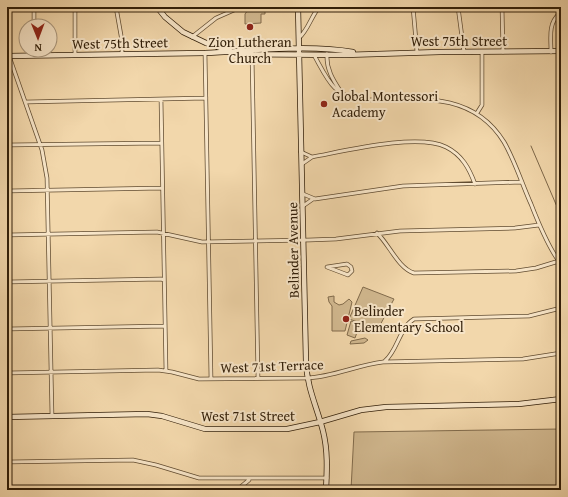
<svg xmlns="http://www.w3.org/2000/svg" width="568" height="497" viewBox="0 0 568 497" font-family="'Gentium Book Plus',serif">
  <rect width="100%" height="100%" fill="#f2d7ab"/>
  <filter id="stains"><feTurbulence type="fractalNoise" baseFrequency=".005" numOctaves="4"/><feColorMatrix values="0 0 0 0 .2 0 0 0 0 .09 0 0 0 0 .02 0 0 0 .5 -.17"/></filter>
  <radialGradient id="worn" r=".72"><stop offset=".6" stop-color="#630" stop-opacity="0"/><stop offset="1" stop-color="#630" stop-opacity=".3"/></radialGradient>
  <path fill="#d1b88f" stroke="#816b4c" d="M265 8V14H261V23L245 24V14L248 10Z
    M363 287 394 299 378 329 349 319Z
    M334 296V302L339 305 343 304 349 299 352 302 345 331H332V306L329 302 328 297Z
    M351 321 360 324 355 338 347 335Z
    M365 338 368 340 364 343 350 344 351 341Z
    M561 429V490H351L354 432Z"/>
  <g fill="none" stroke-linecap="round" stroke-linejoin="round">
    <path stroke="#7d6749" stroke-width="1" d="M531 146 561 216"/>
    <defs>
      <path id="street" d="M34 7V26
        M75 7V54
        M116 7 122 41V54
        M413 7 417 52
        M458 7 464 52
        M502 7 503 52
        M192 37 216 18 241 7
        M299 38C308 30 311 17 319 7
        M551 52C551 38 548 24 559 14
        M205 53 211 379
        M327 54C326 69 333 80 341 92
        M252 55 258 378
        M314 55C327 78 333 97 363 100 416 99 472 90 504 142 515 161 522 184 531 204 538 222 549 249 561 264
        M9 56 42 150 47 178 52 416
        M161 99 166 371
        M26 102 206 98
        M477 113 482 105V53
        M7 145 161 143
        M561 148V154
        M301 152 312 157C345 151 417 133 446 147 462 155 469 168 475 184
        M302 164 312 157
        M7 191 162 188
        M303 194 315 199 403 186 521 182
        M303 206 313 199
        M377 233C389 244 398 268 414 273L516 271 536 268 559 261
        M7 235 157 232 202 242 309 240 336 239 400 231 515 228 539 225
        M347 264 351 267 352 271 348 275 327 267Z
        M7 282 161 279 164 280
        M7 329 165 326
        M385 361C398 350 399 328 414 319L529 316 561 308
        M7 373 158 370 172 372 199 379 307 378C333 377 357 365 383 362L523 359 561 353
        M7 462 133 460 156 465 199 478H327
        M237 490 249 480"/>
      <path id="secondary" d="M157 7 165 17 183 32 206 43 239 54 345 55 440 52 561 51
        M298 7 306 362C307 388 317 407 323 431 328 451 327 470 326 490
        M7 56 205 53C252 51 307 44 353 52
        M7 417 147 414 162 416 205 429H287L320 422 361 410 386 407 519 404 561 399"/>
    </defs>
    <use href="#street" stroke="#614c31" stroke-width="4.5"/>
    <use href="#secondary" stroke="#311e08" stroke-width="6"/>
    <use href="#street" stroke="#f7e5c8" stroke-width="3"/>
    <use href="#secondary" stroke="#f7e5c8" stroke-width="4.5"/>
  </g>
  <g fill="#8f2418" stroke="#f7e5c8" stroke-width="1.5">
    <circle cx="250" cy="27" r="4"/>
    <circle cx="324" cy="104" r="4"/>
    <circle cx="346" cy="319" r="4"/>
  </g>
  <g text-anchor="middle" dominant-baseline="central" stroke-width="4" stroke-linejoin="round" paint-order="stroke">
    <g font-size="14" fill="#311e08" stroke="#f7e5c8">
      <text x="459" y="41">West 75th Street</text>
      <text transform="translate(120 43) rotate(-1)">West 75th Street</text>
      <text transform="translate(293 250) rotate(-91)">Belinder Avenue</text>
      <text transform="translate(272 366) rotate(-2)">West 71st Terrace</text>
      <text x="248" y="416">West 71st Street</text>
    </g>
    <g font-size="14" fill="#311e08" stroke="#f7e5c8" text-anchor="start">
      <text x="250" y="42" text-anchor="middle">Zion Lutheran<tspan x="250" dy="16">Church</tspan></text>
      <text x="332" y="96">Global Montessori<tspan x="332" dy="16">Academy</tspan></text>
      <text x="354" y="311">Belinder<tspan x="354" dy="16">Elementary School</tspan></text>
    </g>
  </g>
  <rect width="568" height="497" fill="none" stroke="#f2d7ab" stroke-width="24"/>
  <rect x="8" y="8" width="552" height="481" fill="none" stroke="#311e08" stroke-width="2"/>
  <rect x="12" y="12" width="544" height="473" fill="none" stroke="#311e08"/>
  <g transform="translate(38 38) rotate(179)"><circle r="19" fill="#f7e5c8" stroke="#a8957b"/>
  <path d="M0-3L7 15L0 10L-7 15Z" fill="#8f2418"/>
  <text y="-6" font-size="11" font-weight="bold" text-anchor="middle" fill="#311e08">N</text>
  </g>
  <rect width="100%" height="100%" filter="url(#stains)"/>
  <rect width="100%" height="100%" fill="url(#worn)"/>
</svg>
